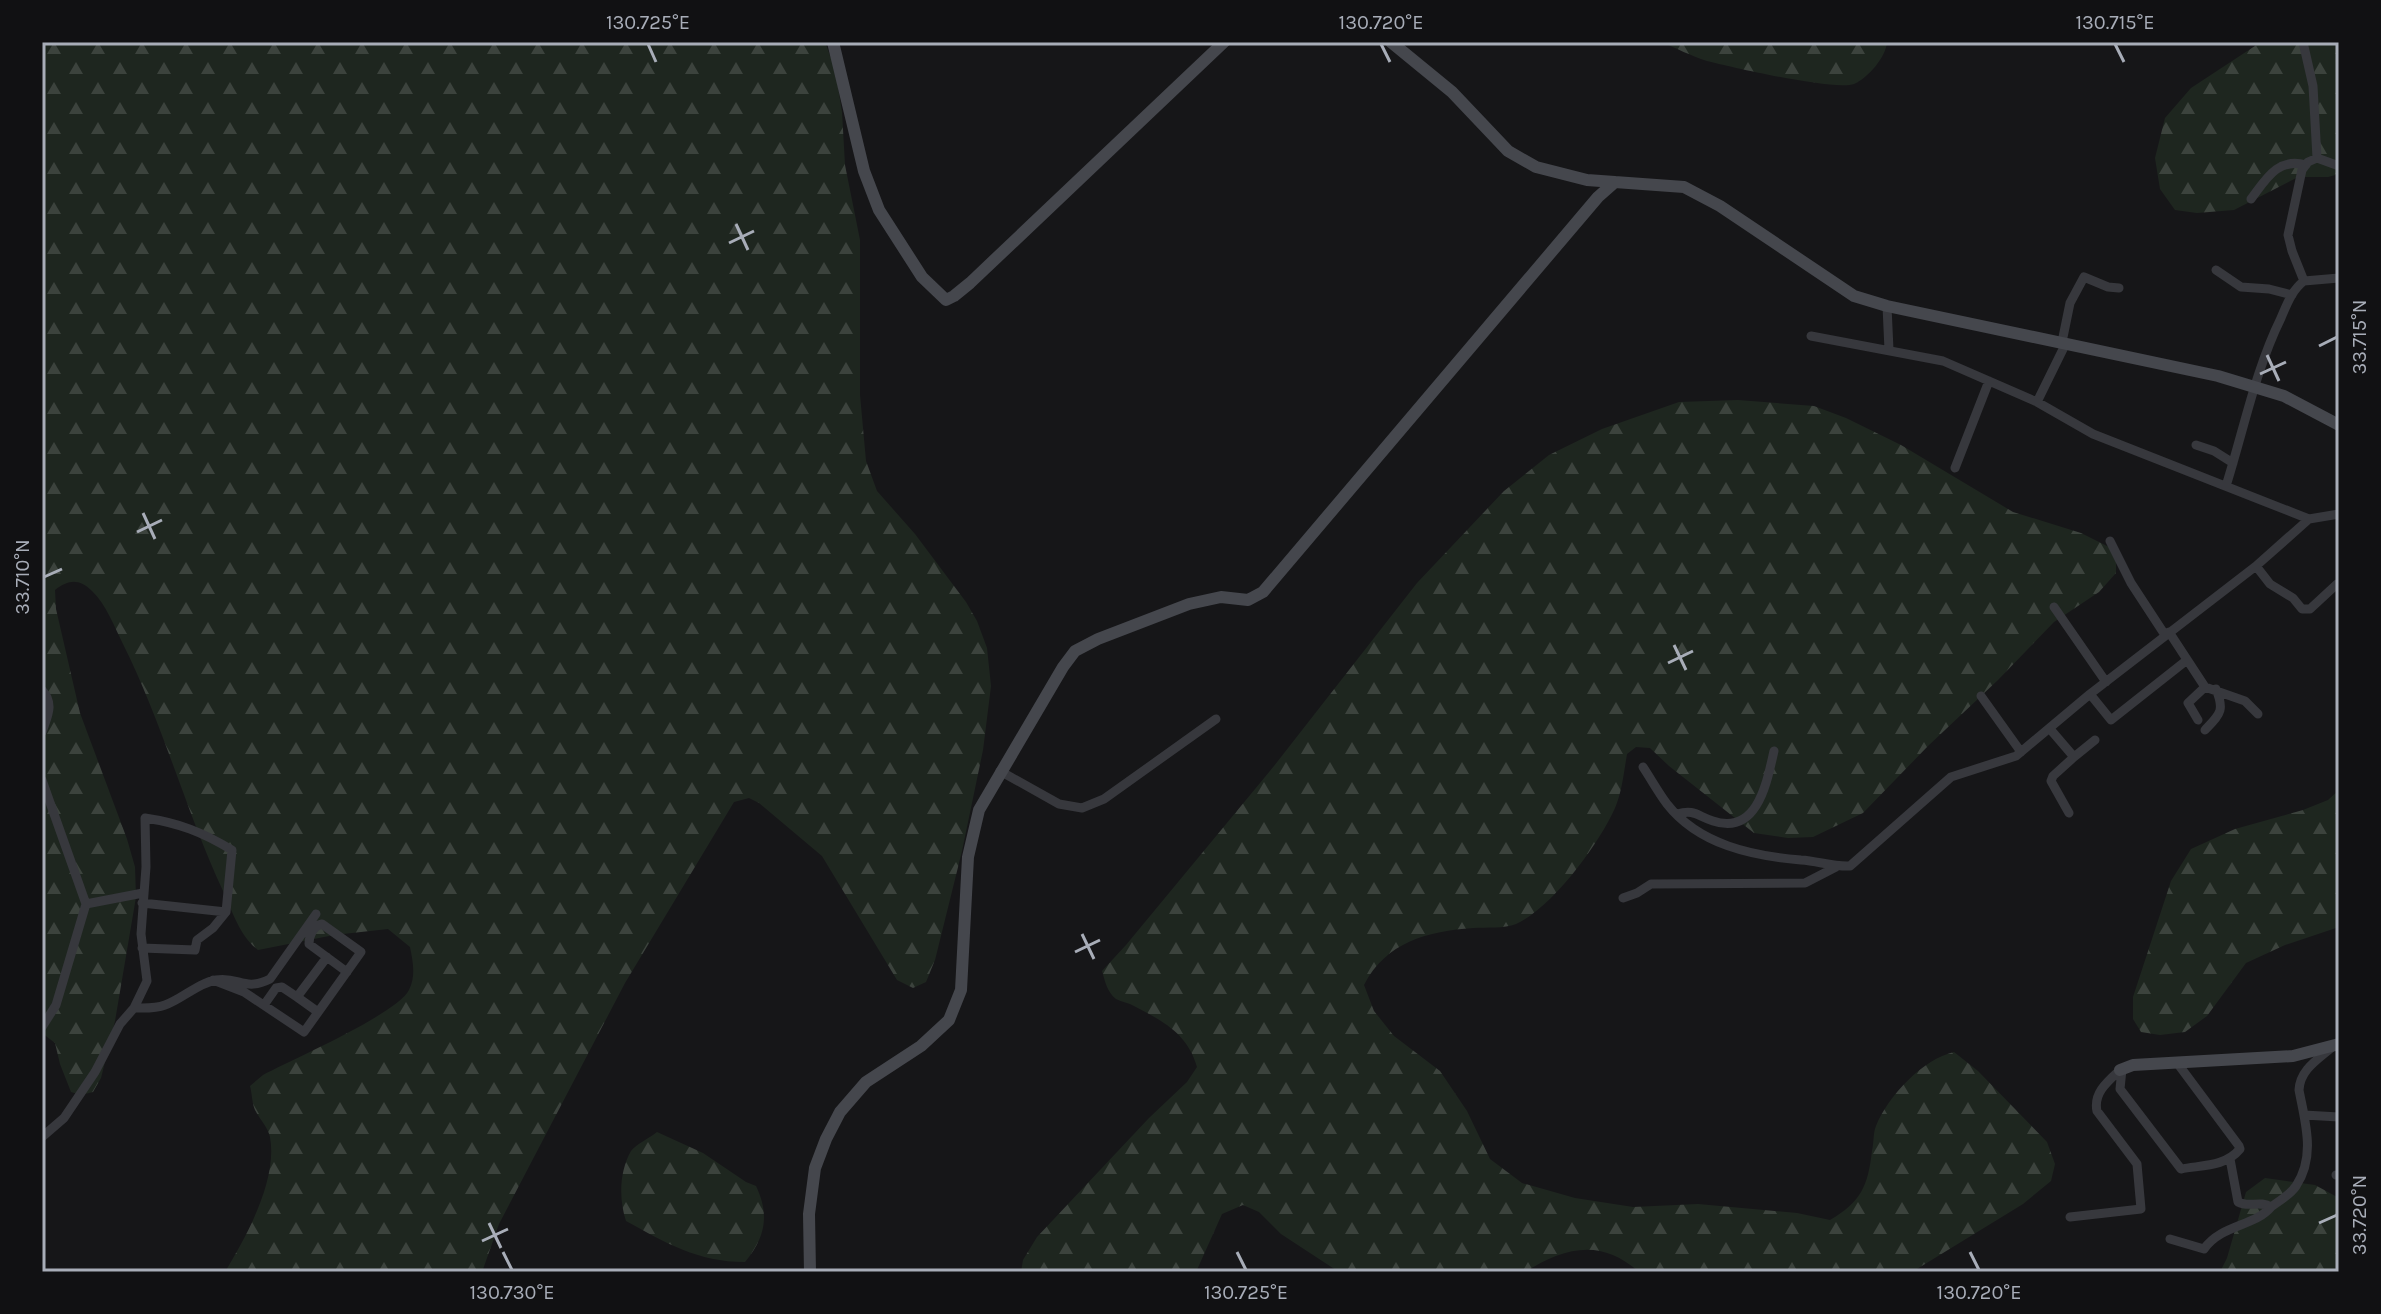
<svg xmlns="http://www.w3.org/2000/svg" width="2381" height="1314" viewBox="0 0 2381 1314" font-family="Karla,sans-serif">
  <defs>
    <pattern id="forest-firs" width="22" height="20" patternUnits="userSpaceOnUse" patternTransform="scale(2)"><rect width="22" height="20" fill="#1e261f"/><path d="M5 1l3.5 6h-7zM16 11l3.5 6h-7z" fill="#3c433d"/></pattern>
  </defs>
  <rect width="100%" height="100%" fill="#161618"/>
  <path fill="url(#forest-firs)" d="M42 42H825L835 69 842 112 845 165 860 240V395L866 461 877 491 915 534 966 602 977 621 987 648 991 686 983 750 962 851 935 960 926 982 913 988 897 980 822 856 759 803 749 798 734 802 625 983 499 1224 482 1272H225C246 1237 278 1180 270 1137 268 1127 260 1120 255 1110 252 1103 252 1093 250 1086L263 1075C291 1060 397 1014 409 990 416 976 413 962 410 947L388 929 334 935 258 950C240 936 233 913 224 893 186 812 163 724 123 644 114 626 106 604 92 591 79 578 68 580 55 590L56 609 80 713 127 839 135 867 136 897 115 1021 101 1078 93 1092 81 1095 71 1092 60 1064 55 1043 42 1033Z
    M1661 42H1887C1886 57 1868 78 1854 84 1834 91 1731 67 1707 61 1691 56 1676 48 1661 42Z
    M2261 42H2339V174L2328 177H2298L2234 210 2197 213 2175 210 2160 189 2155 158 2165 118 2191 88Z
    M1738 400 1814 406 1846 418 1901 445 2013 512 2081 533 2111 548 2116 559V573L2099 592 2054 622 1998 680 1928 746 1863 813 1813 837 1788 838 1754 833 1669 766 1650 748 1636 747 1627 754C1624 771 1622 792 1615 808 1599 844 1552 908 1516 924 1504 929 1486 927 1473 928 1428 931 1386 942 1364 985L1374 1011 1394 1036 1440 1071 1467 1111 1490 1159 1522 1183 1575 1198 1633 1207 1698 1204 1797 1213 1830 1220C1861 1202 1868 1186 1872 1151 1874 1143 1873 1133 1876 1126 1888 1096 1923 1059 1954 1052L1978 1071 2047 1142 2055 1164 2051 1181 2023 1204 1912 1272H1639C1601 1238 1565 1247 1525 1272H1339L1281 1234 1259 1212 1243 1205 1222 1214 1196 1272H1021L1023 1260 1037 1237 1149 1118 1187 1082 1197 1067C1188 1034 1163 1021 1134 1006 1129 1003 1122 1002 1116 999 1107 992 1105 981 1102 971L1126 945 1274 766 1417 583 1504 491 1549 455 1602 429 1679 402Z
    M2339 790V927L2285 945 2246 963 2207 1016 2185 1032 2160 1035 2141 1032 2133 1019V997L2171 881 2191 849 2235 829 2303 810 2328 800Z
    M657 1132 703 1153 746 1182 756 1186C770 1215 765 1238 745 1262 698 1262 666 1243 626 1221 619 1200 619 1172 631 1151 636 1144 650 1138 657 1132Z
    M2265 1178 2315 1185 2339 1198V1272H2220L2227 1258 2246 1192Z"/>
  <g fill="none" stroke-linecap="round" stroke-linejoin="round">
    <path stroke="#37383d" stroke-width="9" d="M2303 42 2313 86 2317 158
      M2317 158 2339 166
      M2251 199C2266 179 2278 157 2306 165
      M2216 270 2241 287 2269 289 2292 295
      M2304 281 2292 251 2288 235 2302 170 2308 162 2317 158
      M1887 306 1889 350
      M1811 336 1943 361 2037 402 2093 434 2309 519 2339 514
      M2062 342 2070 303 2084 277 2108 287 2119 288
      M2037 402 2066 343
      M2196 445 2214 451 2233 463
      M1955 468 1989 381
      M2226 486C2244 429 2255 371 2281 318 2287 304 2292 290 2304 281L2339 278
      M2110 541 2131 583 2165 635
      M2256 566 2270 584 2293 598 2302 609H2310L2337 584
      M2054 607 2106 682
      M2169 632 2205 687 2245 701 2258 714
      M42 690C55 704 47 717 42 732
      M2090 694 2111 720 2187 660
      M1981 696 2021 752
      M2198 720 2188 703 2205 687
      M2050 729 2074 757 2053 776 2051 781 2069 813
      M2205 730C2220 714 2225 711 2216 689
      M2074 757 2095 740
      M1643 767C1651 779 1658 792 1667 804 1699 845 1753 856 1801 860 1818 861 1833 867 1850 866L1951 777 2016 756 2090 694 2256 566 2309 519
      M1000 771 1059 804 1082 808 1104 799 1216 719
      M42 780 86 904 56 1005 42 1027
      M1677 814C1695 809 1697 816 1713 821 1758 836 1767 781 1774 751
      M1623 898 1637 893 1651 884 1805 883 1836 867
      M142 903 226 912
      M86 904 143 893
      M213 980 244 992 304 1032 361 952 322 924C313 926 309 936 309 944L347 972
      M264 1005 276 988 282 987 297 997
      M134 1008C144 1008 155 1009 165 1005 182 999 198 983 216 980 239 976 244 992 270 979L316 914
      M318 1012 297 997 327 957
      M2122 1069 2120 1089 2181 1169C2202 1165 2225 1167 2240 1149L2239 1146 2178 1064
      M2304 1115 2339 1117
      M42 1137 64 1118 95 1072 120 1024 134 1008 147 981 141 934 146 867 145 818C179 823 202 832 232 850L226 912 213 928 197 940 195 950 142 948
      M2336 1175H2339
      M2271 1207C2279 1201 2291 1194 2296 1186 2316 1156 2305 1122 2299 1090 2300 1070 2317 1060 2331 1048
      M2070 1217 2141 1209 2137 1164 2097 1111C2093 1093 2108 1081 2120 1070
      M2170 1239 2204 1249C2222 1224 2254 1227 2271 1207 2260 1200 2249 1208 2238 1202L2230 1159"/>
    <path stroke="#45474d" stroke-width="12" d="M833 42 864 171 879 210 922 277 946 300 954 296 970 283 1224 42
      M1391 42 1452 92 1508 151 1536 167 1587 180 1684 187 1720 206 1854 296 1887 306 2218 376 2284 396 2339 425
      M2120 1070 2133 1065 2293 1056 2339 1044
      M810 1272 809 1214 815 1168 826 1139 840 1112 866 1082 921 1046 949 1020 961 990 968 857 979 810 1063 667 1075 651 1098 639 1189 604 1221 597 1248 600 1263 592 1598 197 1615 182"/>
  </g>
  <path fill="none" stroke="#a8adb8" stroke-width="3" d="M648 44 656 62M1381 44 1390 62M2115 44 2124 62M736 224 748 250M729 243 754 231M2319 346 2337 337M2267 355 2279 381M2260 374 2286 362M143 513 155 539M137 532 162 520M44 577 62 569M1674 645 1686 670M1668 663 1693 651M1082 934 1094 959M1075 952 1100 940M489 1223 501 1248M2319 1223 2337 1215M482 1241 508 1229M503 1252 512 1270M1237 1252 1246 1270M1970 1252 1979 1270"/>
  <rect width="2381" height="1314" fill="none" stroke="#111113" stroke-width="88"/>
  <rect x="44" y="44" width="2293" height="1226" fill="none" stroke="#a8adb8" stroke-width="3"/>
  <g font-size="20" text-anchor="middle" fill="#a8adb8">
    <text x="648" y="29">130.725°E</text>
    <text x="1381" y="29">130.720°E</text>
    <text x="2115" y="29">130.715°E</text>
    <text transform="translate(2359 337) rotate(-90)" y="7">33.715°N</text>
    <text transform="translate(22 577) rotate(-90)" y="7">33.710°N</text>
    <text transform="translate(2359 1215) rotate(-90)" y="7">33.720°N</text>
    <text x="512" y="1299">130.730°E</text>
    <text x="1246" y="1299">130.725°E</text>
    <text x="1979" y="1299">130.720°E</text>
  </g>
</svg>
